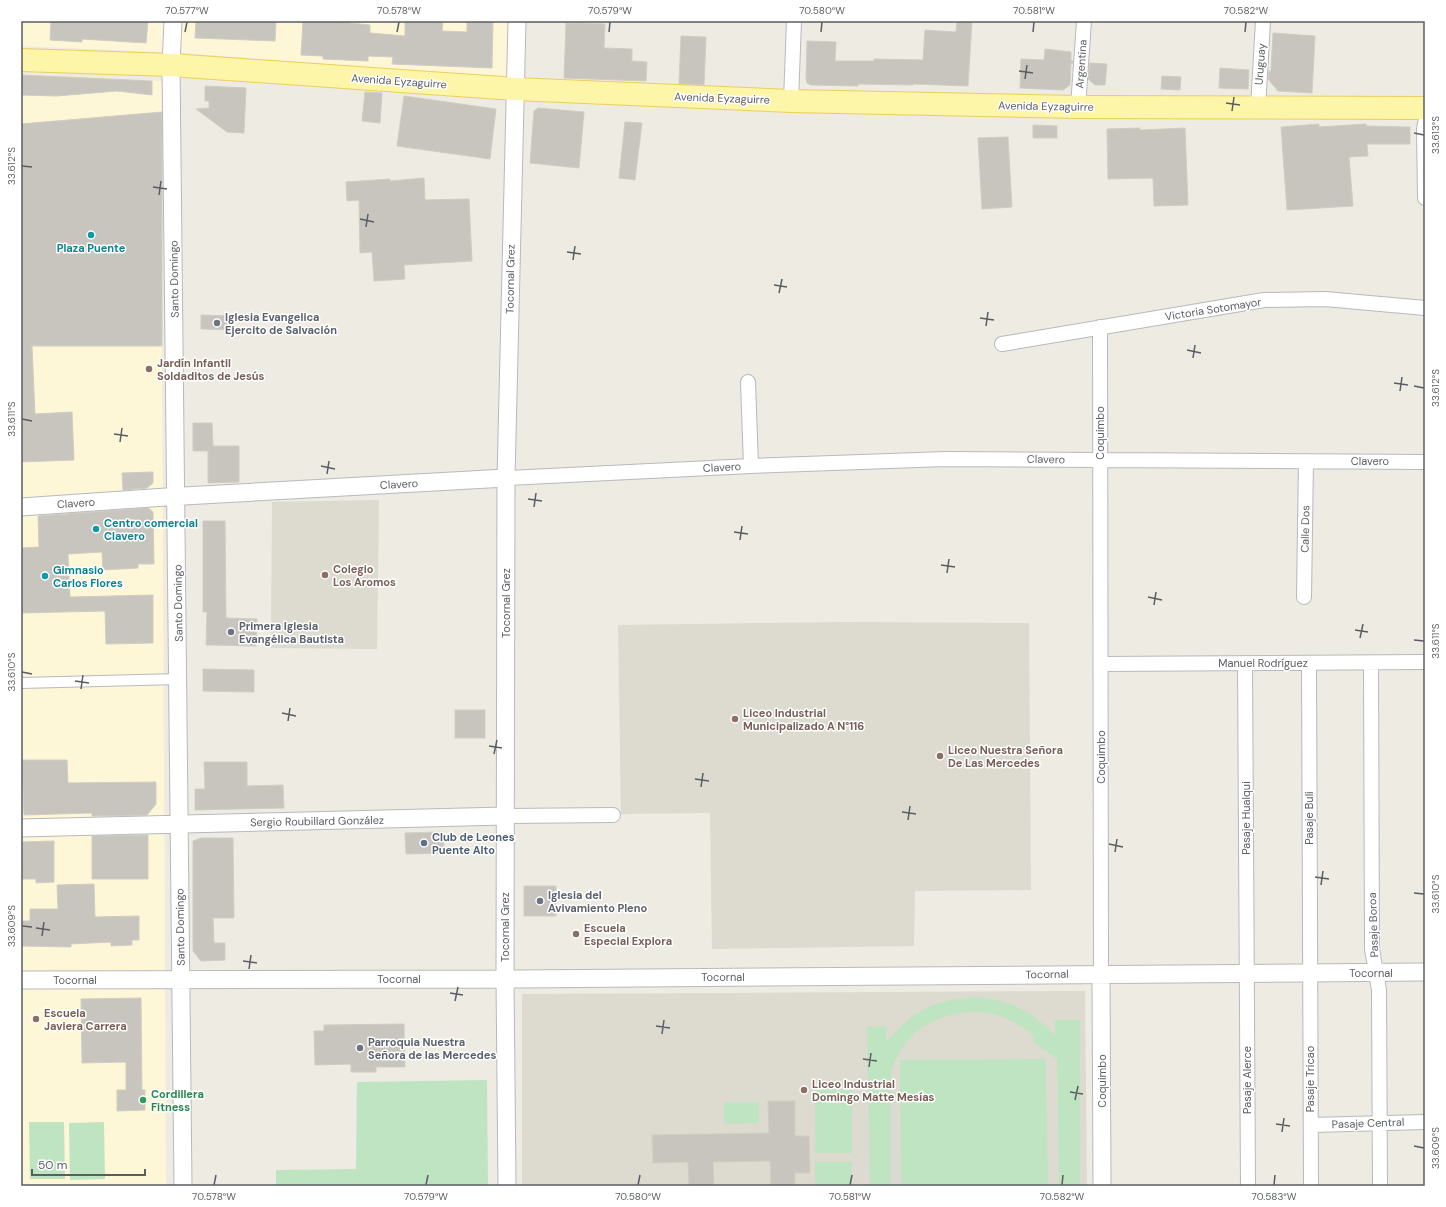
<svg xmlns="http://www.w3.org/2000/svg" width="1446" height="1207" viewBox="0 0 1446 1207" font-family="'DM Sans',sans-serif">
  <rect width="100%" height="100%" fill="#edebe2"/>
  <path fill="#fdf7d7" d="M21 21H511L509 78 183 53 21 46Z
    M21 75 162 81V346L166 1186H21Z"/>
  <path fill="#dddad0" d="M379 500 377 649 271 648 272 502Z
    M848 622 1029 623 1031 890 915 891 914 946 712 949 710 813 621 814 618 625Z
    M1085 991 1087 1186H522V994Z"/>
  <path fill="#bfe4c1" d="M979 997C1011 1001 1031 1011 1055 1035V1020H1080V1186H1059L1057 1059 1034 1042 1033 1035C1019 1024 1004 1015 986 1013 944 1007 901 1031 891 1073V1186H870L867 1027 886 1026V1042C913 1010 937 998 979 997Z
    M1046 1059 1048 1186H901L900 1060Z
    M487 1080 488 1186H276V1170L356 1169 357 1082Z
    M815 1089 852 1090V1153H815Z
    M724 1102H759V1123L724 1124Z
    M29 1122H64L65 1179H30Z
    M104 1122 105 1179 70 1180 69 1123Z
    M815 1162H852V1186H815Z"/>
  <path fill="#c8c5bf" stroke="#d1cdc0" d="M51 21H148L146 43 82 39V42L50 40Z
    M196 21H276L275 41 195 38Z
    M303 21H349V23L370 25V33L405 36V21H443L442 31 467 32V21H493L492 68 392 64 393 57 368 56V61L323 59V56L301 55Z
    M957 21H972L968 86 913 84V85L858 84V86L811 85 807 83 806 79 807 41 836 42 835 61H874V59L923 60 925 30 956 32Z
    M566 23 605 24 604 48 632 49V61L647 62 646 81 564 78Z
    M1273 33 1315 36 1312 93 1278 91 1268 79 1269 71H1271Z
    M681 36 706 37 704 85 679 84Z
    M1045 49 1071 52V61H1073L1072 64 1071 63 1070 85 1063 90 1020 88 1021 59 1044 60Z
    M1090 63 1107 64 1105 85H1095L1088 79Z
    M1220 68 1249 70 1248 89 1219 88Z
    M21 75 152 81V95L117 91 57 96 21 95Z
    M1162 76 1181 77 1180 90 1161 89Z
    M205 86 246 88 244 133 227 132 196 109 209 108V101H205Z
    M365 92 382 93 380 123 362 121Z
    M404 96 496 109 490 159 397 146Z
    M538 108 584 112 579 168 530 163 534 111Z
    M162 112V346H32L35 414 72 412 74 460 21 462V124Z
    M625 122 642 123 635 180 619 178Z
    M1319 124V127L1366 124V126L1410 127V144H1367L1368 156 1349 157 1353 206 1287 210 1281 127Z
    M1033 125 1057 126V138H1033Z
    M1140 128V130L1185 128 1188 205 1154 206 1153 178 1108 179 1107 129Z
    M1008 137 1012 207 982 209 978 138Z
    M424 178 425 200 469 199 472 261 404 265 405 279 374 281 372 252 360 253 359 200 347 201 346 182 390 179V181Z
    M201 315 233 316V330L201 329Z
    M193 423H212L213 446H239V482L208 483V451H193Z
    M153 472V483L147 488 123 490 122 473Z
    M148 508 153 512 154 564H138V568L103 570 102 552 68 554 70 597 153 595V643L106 644 105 611 21 613V548L39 547 38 516Z
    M203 521H225L226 618 257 619 256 646 206 645 207 612H203Z
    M203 669 254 670V692L203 691Z
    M455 710H485V738H455Z
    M22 760H67L68 783 156 782V804L147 815 92 816V813L24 815Z
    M204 762H247V786L283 785 284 808 195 810V789H205Z
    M443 832 444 853 406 854 405 833Z
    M148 835V879H92V836Z
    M201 838H233L234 918H213L214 943H225V960L201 961 193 951V841Z
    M54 841V882L36 883V879H21V842Z
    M94 884 95 917 139 916V940H132V945L111 946V942L71 944V947L21 946V921H30V909H58L57 885Z
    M524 886H556V916H524Z
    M141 998 142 1090H145V1110L117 1111V1090H126V1062L82 1063 81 999Z
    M404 1024 405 1067H376V1072H351V1064L315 1065 314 1031H324V1025Z
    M768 1101H795V1136H809L810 1173H795V1186H771L770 1161 713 1162 714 1186H689L688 1162 653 1163 652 1135 769 1133Z"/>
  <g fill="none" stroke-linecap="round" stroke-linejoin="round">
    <defs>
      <path id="pedestrian" d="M21 683 179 679"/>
      <path id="minor" d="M791 101 794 21
        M1078 107 1084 21
        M1258 108 1263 21
        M1425 123 1424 129 1425 198
        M1100 327 1101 974
        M1002 344 1264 300 1325 299 1425 308
        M748 382 751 466
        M506 478 751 466 946 459 1425 462
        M1304 597 1306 461
        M1245 663 1248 1186
        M1309 663 1311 1186
        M1371 663 1372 949 1379 990 1380 1186
        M1101 664 1425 662
        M505 816 613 815
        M1311 1125 1425 1122"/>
      <path id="tertiary" d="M173 21 171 65 183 1186
        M21 507 166 497 506 478
        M21 828 505 816
        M1101 974 1102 1186
        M21 980 518 979 1425 972
        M507 1186 505 979 506 478 517 21"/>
      <path id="primary" d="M21 60 171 65 515 89 791 101 1078 107 1425 108"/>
    </defs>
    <use href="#pedestrian" stroke="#b7b9be" stroke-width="12"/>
    <use href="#minor" stroke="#b7b9be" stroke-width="16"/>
    <use href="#tertiary" stroke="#b7b9be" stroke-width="19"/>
    <use href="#primary" stroke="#edcf5a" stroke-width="24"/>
    <use href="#pedestrian" stroke="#fff" stroke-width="10"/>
    <use href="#minor" stroke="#fff" stroke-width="14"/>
    <use href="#tertiary" stroke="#fff" stroke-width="17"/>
    <use href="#primary" stroke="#fdf5a7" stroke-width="22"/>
  </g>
  <path fill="none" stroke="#5a5d62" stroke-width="1.5" d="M185 32 187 22M397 32 399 22M609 32 610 22M821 32 822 22M1033 32 1034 22M1245 32 1246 22M1019 71 1033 73M1025 79 1027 65M1226 103 1240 105M1232 111 1234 97M1414 133 1424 135M22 166 32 167M153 187 167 189M159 195 161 181M360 219 374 222M366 227 368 214M567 252 581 254M573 260 575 246M774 285 787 287M779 293 782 279M980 318 994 320M986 326 988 312M1187 350 1201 353M1193 358 1195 345M1394 383 1408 385M1414 386 1424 388M1400 391 1402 377M22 419 32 421M114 434 128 436M120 442 122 428M321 466 335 469M327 474 329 461M528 499 542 501M534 507 536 493M734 532 748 534M740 540 742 526M941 565 955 567M947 573 949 559M1148 597 1162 600M1154 605 1156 592M1355 630 1368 632M1360 638 1363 624M1414 640 1424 641M22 672 32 674M75 681 89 683M81 689 83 675M282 713 296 716M288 721 290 708M489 746 502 748M494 754 497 740M695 779 709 781M701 787 703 773M902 812 916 814M908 820 910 806M1109 844 1123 847M1115 852 1117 839M1315 877 1329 879M1321 885 1323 871M1414 893 1424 894M22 926 32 927M36 928 50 930M42 936 44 922M243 961 257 963M249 969 251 955M450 993 463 995M455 1001 458 987M656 1026 670 1028M662 1034 664 1020M863 1059 877 1061M869 1067 871 1053M1070 1092 1083 1094M1075 1100 1078 1086M1276 1124 1290 1126M1282 1132 1284 1118M1414 1146 1424 1148M214 1185 216 1175M426 1185 428 1175M638 1185 640 1175M850 1185 852 1175M1062 1185 1063 1175M1274 1185 1275 1175"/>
  <g fill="#0f9aa8" stroke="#fff" stroke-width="1.5">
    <circle cx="91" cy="235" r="4"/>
    <circle cx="96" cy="529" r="4"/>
    <circle cx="45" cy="576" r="4"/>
  </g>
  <g fill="#6b7280" stroke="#fff" stroke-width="1.5">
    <circle cx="217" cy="323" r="4"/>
    <circle cx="231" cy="632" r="4"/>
    <circle cx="540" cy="901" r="4"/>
    <circle cx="360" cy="1048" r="4"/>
  </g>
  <g fill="#8d6e63" stroke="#fff" stroke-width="1.5">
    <circle cx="149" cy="369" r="4"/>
    <circle cx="325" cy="575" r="4"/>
    <circle cx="735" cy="719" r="4"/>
    <circle cx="940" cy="756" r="4"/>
    <circle cx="576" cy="934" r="4"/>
    <circle cx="36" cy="1019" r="4"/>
    <circle cx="804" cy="1090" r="4"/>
  </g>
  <circle fill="#5c6f8a" stroke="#fff" stroke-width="1.5" cx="424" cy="843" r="4"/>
  <circle fill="#2e9e5b" stroke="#fff" stroke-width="1.5" cx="143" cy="1100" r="4"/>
  <g text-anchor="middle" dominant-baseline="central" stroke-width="3" stroke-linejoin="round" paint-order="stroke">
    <g font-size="11" fill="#5a5d62" stroke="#fff">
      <text transform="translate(1081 64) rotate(-86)">Argentina</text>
      <text transform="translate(1260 64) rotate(-86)">Uruguay</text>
      <text transform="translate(399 81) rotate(4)">Avenida Eyzaguirre</text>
      <text transform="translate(722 98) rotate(2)">Avenida Eyzaguirre</text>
      <text transform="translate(1046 106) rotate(1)">Avenida Eyzaguirre</text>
      <text transform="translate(174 279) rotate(-91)">Santo Domingo</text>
      <text transform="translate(510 279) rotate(-89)">Tocornal Grez</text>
      <text transform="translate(1213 309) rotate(-9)">Victoria Sotomayor</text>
      <text transform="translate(1100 433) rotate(-90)">Coquimbo</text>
      <text transform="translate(1046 459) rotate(1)">Clavero</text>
      <text x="1370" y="461">Clavero</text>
      <text transform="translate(722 467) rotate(-3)">Clavero</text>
      <text transform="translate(399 484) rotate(-3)">Clavero</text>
      <text transform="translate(76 503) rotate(-4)">Clavero</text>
      <text transform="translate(1305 529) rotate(-89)">Calle Dos</text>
      <text transform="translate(178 603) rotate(-91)">Santo Domingo</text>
      <text transform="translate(506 603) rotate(-90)">Tocornal Grez</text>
      <text x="1263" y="663">Manuel Rodríguez</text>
      <text transform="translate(1101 757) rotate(-90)">Coquimbo</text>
      <text transform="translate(1246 818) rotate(-90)">Pasaje Hualqui</text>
      <text transform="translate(1309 818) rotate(-90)">Pasaje Buli</text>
      <text transform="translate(317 821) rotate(-1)">Sergio Roubillard González</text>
      <text transform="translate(1373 925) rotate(-92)">Pasaje Boroa</text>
      <text transform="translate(180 927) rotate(-91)">Santo Domingo</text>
      <text transform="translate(505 927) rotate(-90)">Tocornal Grez</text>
      <text x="1371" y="973">Tocornal</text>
      <text transform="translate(1047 974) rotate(-1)">Tocornal</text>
      <text x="723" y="977">Tocornal</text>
      <text x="399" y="979">Tocornal</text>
      <text x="75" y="980">Tocornal</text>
      <text transform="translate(1310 1079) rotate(-90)">Pasaje Tricao</text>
      <text transform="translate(1247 1080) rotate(-90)">Pasaje Alerce</text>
      <text transform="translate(1102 1081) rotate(-90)">Coquimbo</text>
      <text transform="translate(1368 1123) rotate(-2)">Pasaje Central</text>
    </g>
    <g font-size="11" font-weight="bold" fill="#0d838f" stroke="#fff" text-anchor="start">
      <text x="91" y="248" text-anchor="middle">Plaza Puente</text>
      <text x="104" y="523">Centro comercial<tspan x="104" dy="13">Clavero</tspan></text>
      <text x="53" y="570">Gimnasio<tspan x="53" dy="13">Carlos Flores</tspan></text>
    </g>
    <g font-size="11" font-weight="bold" fill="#5b616d" stroke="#fff" text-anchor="start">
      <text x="225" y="317">Iglesia Evangelica<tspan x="225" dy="13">Ejercito de Salvación</tspan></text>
      <text x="239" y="626">Primera Iglesia<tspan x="239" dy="13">Evangélica Bautista</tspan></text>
      <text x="548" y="895">Iglesia del<tspan x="548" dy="13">Avivamiento Pleno</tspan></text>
      <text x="368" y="1042">Parroquia Nuestra<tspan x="368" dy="13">Señora de las Mercedes</tspan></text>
    </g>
    <g font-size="11" font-weight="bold" fill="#785e54" stroke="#fff" text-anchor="start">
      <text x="157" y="363">Jardín Infantil<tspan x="157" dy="13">Soldaditos de Jesús</tspan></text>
      <text x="333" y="569">Colegio<tspan x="333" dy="13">Los Aromos</tspan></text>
      <text x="743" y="713">Liceo Industrial<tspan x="743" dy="13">Municipalizado A N°116</tspan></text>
      <text x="948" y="750">Liceo Nuestra Señora<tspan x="948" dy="13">De Las Mercedes</tspan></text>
      <text x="584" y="928">Escuela<tspan x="584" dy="13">Especial Explora</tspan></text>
      <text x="44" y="1013">Escuela<tspan x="44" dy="13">Javiera Carrera</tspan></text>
      <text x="812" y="1084">Liceo Industrial<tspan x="812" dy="13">Domingo Matte Mesías</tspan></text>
    </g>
    <g font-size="11" font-weight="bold" fill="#4e5e75" stroke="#fff" text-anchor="start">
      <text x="432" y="837">Club de Leones<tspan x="432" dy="13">Puente Alto</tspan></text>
    </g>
    <g font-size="11" font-weight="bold" fill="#27864d" stroke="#fff" text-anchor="start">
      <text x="151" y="1094">Cordillera<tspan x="151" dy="13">Fitness</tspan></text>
    </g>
  </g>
  <rect width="1446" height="1207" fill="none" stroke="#ffffff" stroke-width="44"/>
  <path d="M32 1169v6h113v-6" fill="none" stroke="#5a5d62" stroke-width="2"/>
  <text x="38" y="1169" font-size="12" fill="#5a5d62" stroke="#ffffff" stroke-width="3" paint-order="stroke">50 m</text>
  <rect x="22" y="22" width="1402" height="1163" fill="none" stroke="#5a5d62" stroke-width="1.5"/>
  <g font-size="10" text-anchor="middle" fill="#5a5d62">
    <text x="187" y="14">70.577°W</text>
    <text x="399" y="14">70.578°W</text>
    <text x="610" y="14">70.579°W</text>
    <text x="822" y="14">70.580°W</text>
    <text x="1034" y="14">70.581°W</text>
    <text x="1246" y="14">70.582°W</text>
    <text transform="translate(1435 135) rotate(-90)" y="4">33.613°S</text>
    <text transform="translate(11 166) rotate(-90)" y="4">33.612°S</text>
    <text transform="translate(1435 388) rotate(-90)" y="4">33.612°S</text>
    <text transform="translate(11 419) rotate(-90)" y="4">33.611°S</text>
    <text transform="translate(1435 641) rotate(-90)" y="4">33.611°S</text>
    <text transform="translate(11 672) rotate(-90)" y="4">33.610°S</text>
    <text transform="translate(1435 894) rotate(-90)" y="4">33.610°S</text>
    <text transform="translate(11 926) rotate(-90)" y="4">33.609°S</text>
    <text transform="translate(1435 1148) rotate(-90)" y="4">33.609°S</text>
    <text x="214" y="1200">70.578°W</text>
    <text x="426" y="1200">70.579°W</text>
    <text x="638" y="1200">70.580°W</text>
    <text x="850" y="1200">70.581°W</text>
    <text x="1062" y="1200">70.582°W</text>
    <text x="1274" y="1200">70.583°W</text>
  </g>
</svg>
